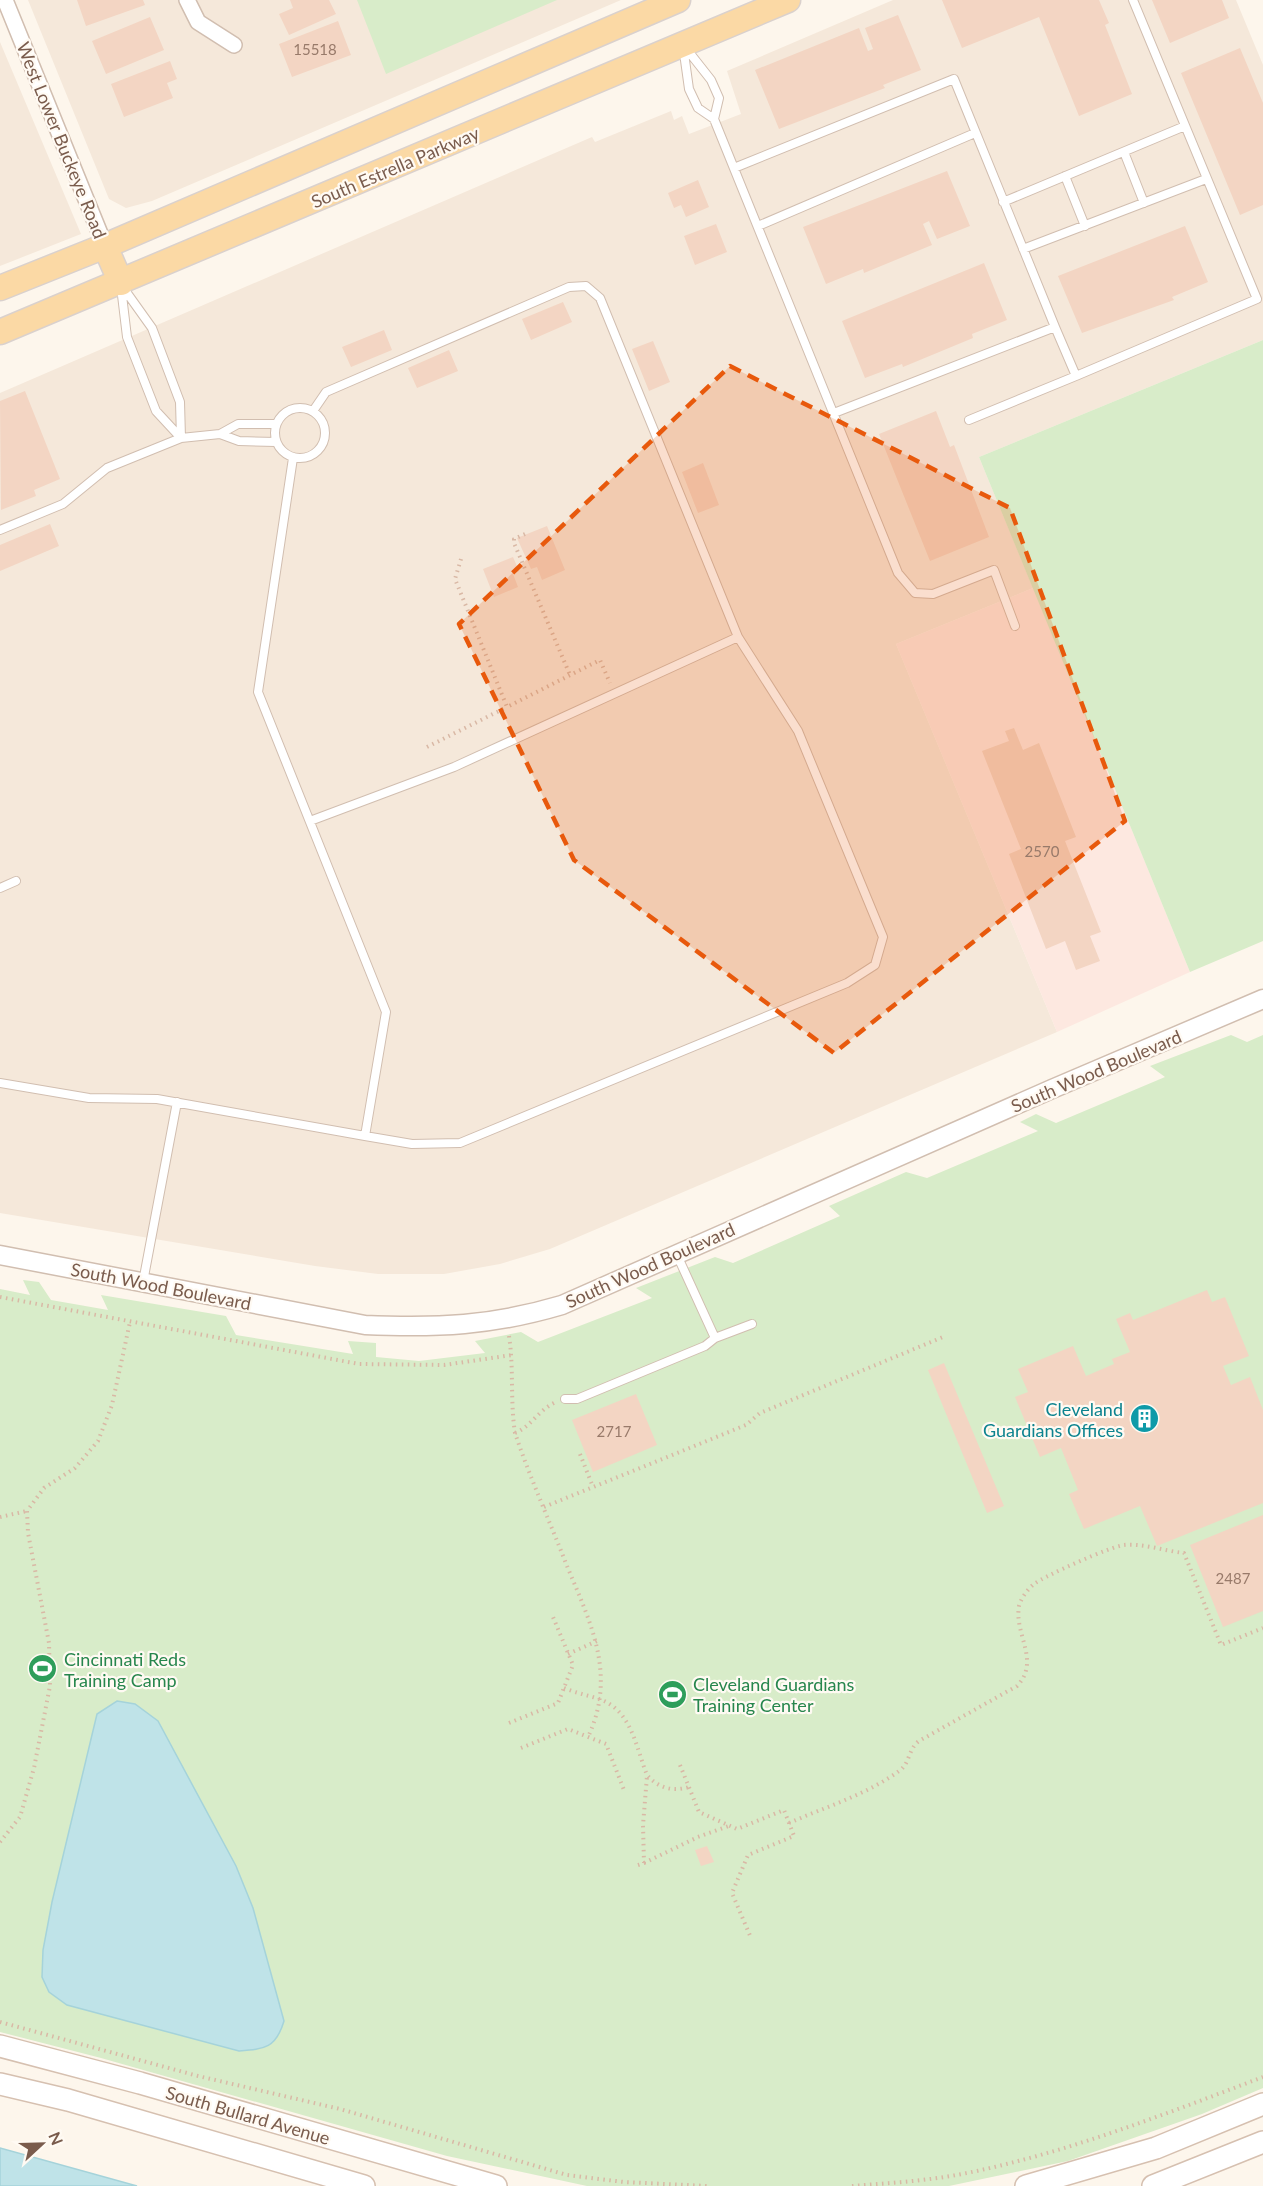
<svg xmlns="http://www.w3.org/2000/svg" width="1263" height="2186" viewBox="0 0 1263 2186" font-family="Lato,sans-serif">
  <rect width="100%" height="100%" fill="#fdf6ec"/>
  <path fill="#f5e8da" d="M28 0H621L152 201 126 208 109 199Z
    M893 0H1236L1263 65V340L979 457 1033 588 896 644 1057 1032 550 1249 500 1264 444 1274H378L315 1266 0 1213V393L592 137 595 142 671 111 674 120 682 116 689 134 741 114 727 71Z
    M0 42 81 234 0 266Z"/>
  <path fill="#fde8e0" d="M1033 588 1190 972 1057 1032 896 644Z"/>
  <path fill="#d8ecc9" d="M357 0H557L386 74Z
    M1263 340V941L1190 972 979 457Z
    M1231 1035 1247 1042 1263 1035V2088L1202 2114 1068 2161 949 2186H587L447 2156 101 2058 0 2032V1289L30 1295 23 1280 39 1282 51 1300 108 1310 101 1295 226 1316 236 1335 353 1354 348 1341 376 1343V1357L419 1361 485 1353 475 1341 521 1332 538 1342 652 1298 636 1288 715 1257 733 1263 840 1216 829 1206 906 1172 927 1178 1038 1131 1020 1122 1036 1114 1056 1123 1165 1077 1150 1066Z"/>
  <path fill="#bfe3e8" stroke="#a5d3da" stroke-width="1.5" d="M117 1701 135 1704 158 1721 236 1866 253 1908 284 2021C276 2048 265 2049 239 2051L67 2005 49 1992 42 1977 43 1950 52 1902 97 1714Z
    M0 2148 137 2186H0Z"/>
  <path fill="#f3d5c3" d="M77 0H143L145 5 86 26Z
    M290 0H329L336 14 289 35 279 14 293 8Z
    M942 0H1099L1109 23 1105 25 1132 94 1079 116 1039 17 962 48Z
    M1152 0H1222L1229 18 1170 43Z
    M898 15 921 70 883 85 885 88 779 129 755 70 859 28 868 51 873 49 865 28Z
    M150 17 164 50 106 74 92 41Z
    M338 21 351 55 292 77 279 44Z
    M1240 48 1263 103V205L1240 215 1181 73Z
    M170 61 177 79 167 83 173 98 124 117 111 84Z
    M947 171 970 226 937 239 929 221 923 224 932 245 864 273 863 269 826 284 803 227Z
    M698 180 709 207 686 217 681 205 674 208 668 193Z
    M716 224 727 252 695 265 684 236Z
    M1185 226 1208 282 1172 297 1174 300 1082 333 1058 276Z
    M984 263 1007 320 972 334 973 338 903 367 902 364 865 378 842 321Z
    M563 302 572 322 531 340 522 319Z
    M384 330 392 350 351 367 342 347Z
    M653 341 670 382 649 391 632 349Z
    M449 350 458 371 417 388 408 368Z
    M25 391 60 479 34 490 36 496 1 510 0 401Z
    M936 411 950 447 954 445 989 537 930 561 879 434Z
    M703 463 719 505 698 513 682 472Z
    M50 524 59 546 0 571V545Z
    M547 526 565 570 542 580 537 567 531 569 517 538Z
    M513 557 519 571 513 574 518 587 494 597 483 569Z
    M1014 728 1023 750 1039 743 1076 837 1065 841 1101 932 1090 936 1100 961 1076 970 1065 941 1046 949 1009 854 1021 849 982 751 1009 741 1005 731Z
    M1207 1290 1212 1302 1225 1297 1249 1356 1223 1366 1231 1385 1250 1377 1263 1410V1503L1157 1546 1140 1506 1084 1529 1069 1494 1078 1490 1061 1448 1040 1457 1015 1397 1028 1392 1018 1369 1073 1346 1086 1376 1114 1364 1112 1359 1130 1352 1116 1319 1130 1313 1133 1320Z
    M944 1363 1004 1506 987 1513 928 1370Z
    M636 1394 657 1445 593 1472 572 1420Z
    M1263 1515V1611L1223 1627 1190 1545Z
    M707 1846 714 1862 701 1866 695 1850Z"/>
  <g fill="none" stroke-linecap="round" stroke-linejoin="round">
    <defs>
      <path id="service" d="M683 46 689 89 698 108 714 119
        M685 47 711 80 719 98 714 119 898 573 915 593 933 594 994 570 1015 626
        M1124 152 1144 203
        M734 168 954 79 1055 327 834 413
        M1065 176 1085 226
        M1003 202 1185 126
        M758 226 975 133
        M1023 249 1206 179
        M122 286 152 328 180 402 181 438
        M121 287 127 337 156 411 181 438
        M1055 327 1076 376 1257 299 1133 0
        M275 433a25 25 0 1 1 50 0a25 25 0 1 1-50 0Z
        M969 420 1076 376
        M220 434 238 424H276
        M293 458 258 692 386 1012 365 1136 412 1144 460 1143 847 983 875 965 883 937 798 731 738 637 600 298 586 286 569 287 326 392 313 411
        M0 530 63 504 107 468 181 438 220 434 239 441 276 442
        M310 821 454 767 738 637
        M0 888 16 881
        M0 1083 89 1098 157 1099 365 1136
        M143 1282 177 1102
        M715 1338 752 1324
        M565 1399H577L705 1346 715 1338 677 1255"/>
      <path id="minor" d="M5 0 105 246
        M187 0 198 22 234 45"/>
      <path id="tertiary" d="M0 1255 365 1325C438 1328 491 1326 562 1305L1052 1089 1263 999"/>
      <path id="secondary" d="M0 2046 140 2083 496 2186
        M0 2084 68 2100 364 2186
        M1026 2186 1156 2148 1263 2104
        M1153 2186 1263 2142"/>
      <path id="primary" d="M105 246 121 283
        M0 288 105 246 678 0
        M0 332 788 0"/>
    </defs>
    <use href="#service" stroke="#d1beb0" stroke-width="10"/>
    <use href="#minor" stroke="#d1beb0" stroke-width="18"/>
    <use href="#tertiary" stroke="#d1beb0" stroke-width="21"/>
    <use href="#secondary" stroke="#d6c0b0" stroke-width="24"/>
    <use href="#primary" stroke="#dad1cd" stroke-width="27"/>
    <path stroke="#d9b8a5" stroke-width="4" stroke-dasharray="1.5 4.5" stroke-linecap="butt" d="M525 534 514 539V543L570 675
      M461 559 455 579 507 707 600 660 610 683
      M427 747 507 707
      M0 1297 359 1364 444 1365 512 1355
      M509 1336C514 1368 510 1400 515 1433 530 1478 550 1522 567 1566 591 1624 617 1675 588 1737
      M515 1433C532 1426 538 1410 556 1402
      M580 1454 593 1487
      M544 1507 746 1425 760 1413 943 1337
      M0 1517 27 1511
      M568 1654 597 1641
      M564 1688C576 1693 587 1695 599 1699 632 1710 636 1748 647 1775 658 1788 673 1792 689 1787
      M509 1723 558 1703 573 1665 553 1617
      M521 1748 568 1729 606 1744 624 1790
      M680 1765 699 1812 737 1829 784 1810 794 1836 748 1855 732 1893 751 1938
      M789 1823C825 1807 866 1795 899 1771 910 1764 908 1749 919 1741L1017 1686C1041 1661 1014 1635 1019 1606 1021 1598 1028 1589 1034 1584 1044 1576 1112 1546 1124 1545 1142 1543 1165 1551 1184 1553L1221 1645 1263 1628
      M0 1842 20 1817 34 1768 50 1686 49 1643 28 1533 27 1511 44 1488 75 1468 98 1441 112 1405 130 1322
      M644 1863 698 1837 729 1826
      M638 1865 644 1863 643 1825 647 1776
      M0 2022 198 2076 340 2109 567 2175 624 2182 707 2186
      M852 2186C889 2183 926 2181 962 2174 1064 2154 1165 2114 1263 2077"/>
    <use href="#service" stroke="#fff" stroke-width="8"/>
    <use href="#minor" stroke="#fff" stroke-width="15"/>
    <use href="#tertiary" stroke="#fff" stroke-width="18"/>
    <use href="#secondary" stroke="#fff" stroke-width="21"/>
    <use href="#primary" stroke="#fbd9a5" stroke-width="24"/>
  </g>
  <path fill="#e8590c" fill-opacity="0.2" stroke="#e8590c" stroke-width="4.5" stroke-dasharray="12 8" stroke-linejoin="round" d="M730 366 1010 508 1125 821 834 1053 574 860 459 624Z"/>
  <defs>
    <symbol id="building-disc" viewBox="-11 -11 22 22"><circle r="9.5" fill="#0f9aa8" stroke="#fffaf3"/><path d="M-4-6H4V6H1V3H-1V6H-4ZM-2.5-4.3h1.7v1.8h-1.7ZM.8-4.3h1.7v1.8H.8ZM-2.5-1h1.7V.8h-1.7ZM.8-1h1.7V.8H.8Z" fill="#fff"/></symbol>
    <symbol id="stadium-disc" viewBox="-11 -11 22 22"><circle r="9.5" fill="#2e9e5b" stroke="#fffaf3"/><path d="M0-5a6.5 5 0 1 0 0 10a6.5 5 0 1 0 0-10ZM-3.5-1.8h7v3.6h-7Z" fill="#fff"/></symbol>
  </defs>
  <g fill-rule="evenodd">
    <use href="#building-disc" x="1128" y="1402" width="33" height="33"/>
    <use href="#stadium-disc" x="26" y="1652" width="33" height="33"/>
    <use href="#stadium-disc" x="656" y="1678" width="33" height="33"/>
  </g>
  <g text-anchor="middle" dominant-baseline="central" stroke-width="4.5" stroke-linejoin="round" paint-order="stroke">
    <g font-size="15" fill="#987a6a">
      <text x="315" y="49">15518</text>
      <text x="1042" y="851">2570</text>
      <text x="614" y="1431">2717</text>
      <text x="1233" y="1578">2487</text>
    </g>
    <g font-size="18" fill="#7a5c4d" stroke="#fffaf3">
      <text transform="translate(62 140) rotate(68)">West Lower Buckeye Road</text>
      <text transform="translate(395 167) rotate(-23)">South Estrella Parkway</text>
      <text transform="translate(1096 1071) rotate(-23)">South Wood Boulevard</text>
      <text transform="translate(650 1265) rotate(-24)">South Wood Boulevard</text>
      <text transform="translate(161 1286) rotate(11)">South Wood Boulevard</text>
      <text transform="translate(248 2115) rotate(16)">South Bullard Avenue</text>
    </g>
    <g font-size="18" fill="#0d838f" stroke="#fffaf3" text-anchor="end">
      <text x="1123" y="1409">Cleveland<tspan x="1123" dy="21">Guardians Offices</tspan></text>
    </g>
    <g font-size="18" fill="#27864d" stroke="#fffaf3" text-anchor="start">
      <text x="64" y="1659">Cincinnati Reds<tspan x="64" dy="21">Training Camp</tspan></text>
      <text x="693" y="1684">Cleveland Guardians<tspan x="693" dy="21">Training Center</tspan></text>
    </g>
  </g>
  <g transform="translate(42 2144) rotate(68)" stroke="#fffaf3" stroke-width="4.5" paint-order="stroke">
  <path d="M0-4.5L10 22L0 15L-10 22Z" fill="#7a5c4d"/>
  <text y="-9" font-size="16" font-weight="bold" text-anchor="middle" fill="#7a5c4d">N</text>
  </g>
</svg>
